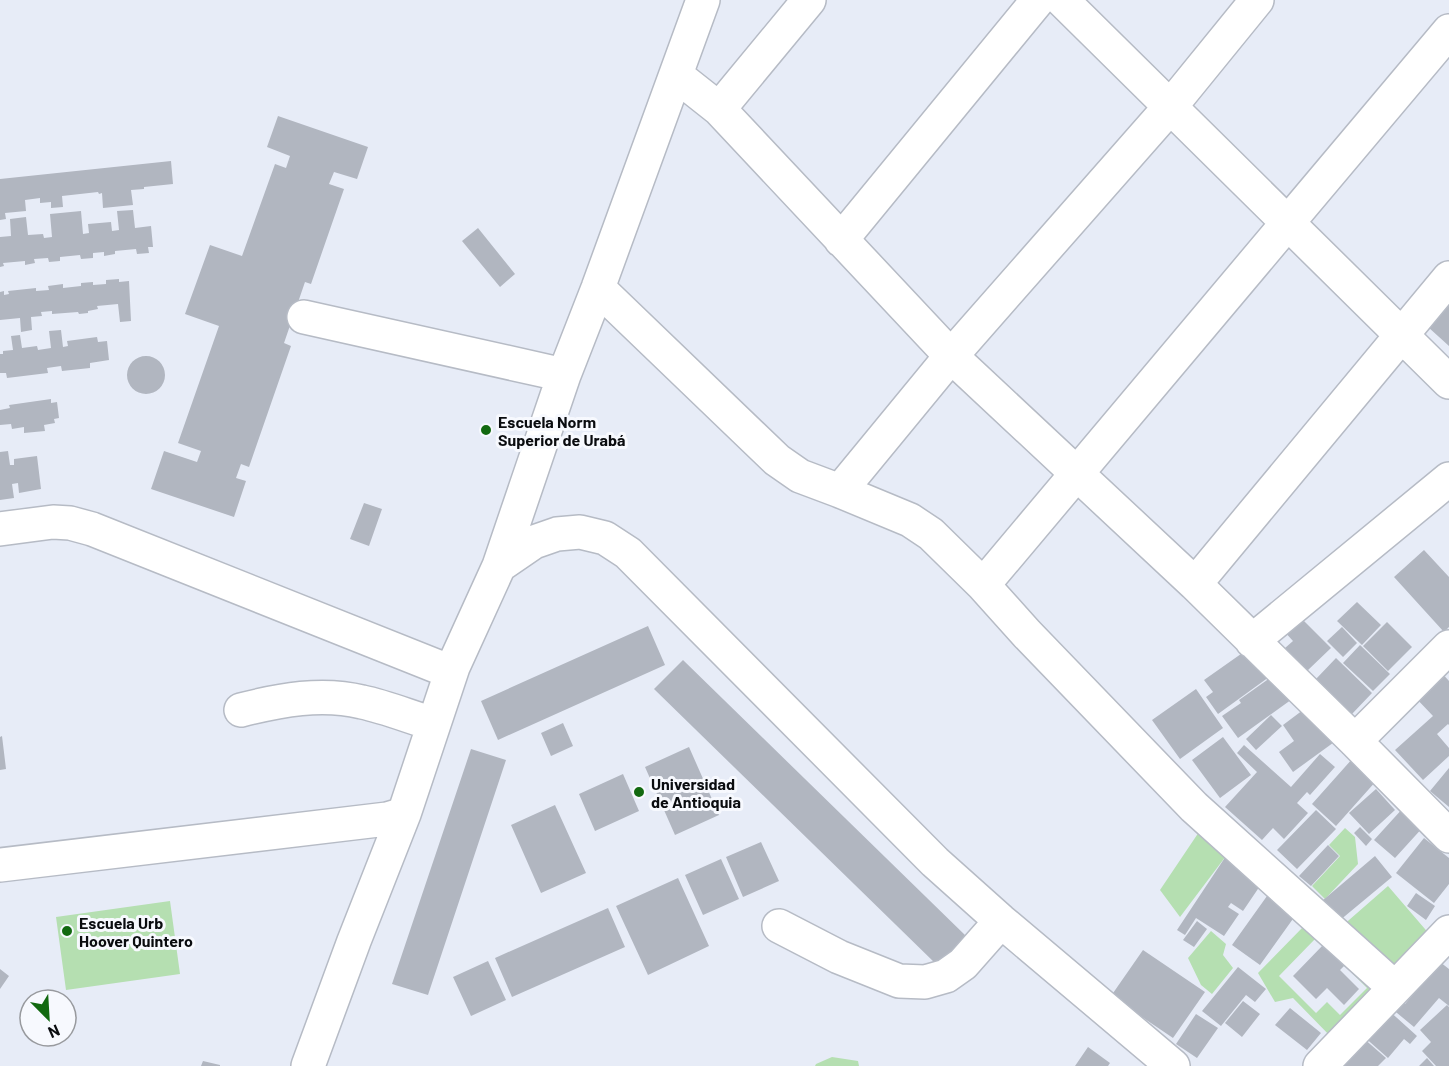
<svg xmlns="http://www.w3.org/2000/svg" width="1449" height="1066" viewBox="0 0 1449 1066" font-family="Barlow,sans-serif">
  <rect width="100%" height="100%" fill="#e7ecf7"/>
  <path fill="#b5dfb1" d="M1203 826 1226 856 1180 917 1160 890Z
    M1345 828 1355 837 1358 864 1325 899 1312 886 1340 856 1329 845Z
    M1388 886 1437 943 1390 983 1341 927Z
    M170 901 180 974 66 990 56 917Z
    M1303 927 1315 939 1279 976 1316 1013 1327 1002 1340 1015 1367 988 1347 968 1354 960 1385 991 1335 1041 1293 998 1275 1002 1258 973Z
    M1211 931 1226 944 1223 955 1233 968 1212 994 1201 985 1188 958Z
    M832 1057 858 1061 859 1066H815L816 1064Z"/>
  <path fill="#b1b6c0" d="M278 116 368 147 357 179 334 172 329 184 344 189 311 284 305 282 284 343 291 346 249 467 241 464 236 478 246 481 234 517 151 489 164 451 197 462 201 451 178 443 219 326 185 314 210 245 242 256 275 164 286 168 290 156 267 147Z
    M171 161 173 184 144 187V189L131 190 133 205 103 208 102 193 99 194 98 192 62 196 63 207 51 208V202L40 203V198L25 200 26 211 5 213 6 219 0 220V179Z
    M133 210 135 228 151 226 153 247H148L149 253 137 254 136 249 115 251V254L104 256V252L93 253V258L81 259 80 255 60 257V261L49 262 48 258 34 259 35 263 25 265V261L3 263 4 266 0 267V237L11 236 10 219 26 217 28 235 43 234 44 238 52 237 50 214 81 211 83 234 89 233 88 224 111 222 112 231 119 230 117 211Z
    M478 228 515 274 500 287 462 241Z
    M119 279V282L129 281 131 321 120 322 118 304 97 306 98 309 88 311V313L79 314 78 312 52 314V311L41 312 42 316 31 317 32 330 21 332 20 318 0 320V292L4 291V295L9 294 8 291 36 288V291L49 290 48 286 63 284V288L81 286V283L93 282V285L106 284V280Z
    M1449 303V346L1428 327Z
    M61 330 63 347 68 346 67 341 97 337 98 342 107 341 109 360 90 363V368L62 371 61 366 47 368 48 373 7 378 6 373H0V354H3V351L13 350 11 336 20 335 22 348 37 346 38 350 51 348 49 331Z
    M127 375a19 19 0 1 1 38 0a19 19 0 1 1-38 0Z
    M51 399V403L57 402 59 418 54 419 55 423 44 425 45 431 24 433V427L12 429 11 424 0 425V410L10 408 9 405Z
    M8 451 10 465H14V459L37 456 41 489 19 493 18 483 12 484 14 498 0 500V452Z
    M364 503 382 509 369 546 350 539Z
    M1424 550 1449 577V627L1444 632 1394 577Z
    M1357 602 1381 625 1362 645 1337 621Z
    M1298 615 1331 648 1307 671 1285 648 1293 641 1283 630Z
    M1387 622 1412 647 1388 671 1363 646Z
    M648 626 665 665 498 740 481 701Z
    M1342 627 1357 643 1343 657 1327 641Z
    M1360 645 1390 674 1373 691 1343 663Z
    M1248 649 1269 677 1218 714 1206 697 1213 692 1204 680Z
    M1336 658 1372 693 1352 714 1316 679Z
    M683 660 966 936 937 965 654 689Z
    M1440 671 1449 681V725L1448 724 1437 734 1449 748V756L1423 780 1395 750 1433 716 1413 695Z
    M1277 673 1295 697 1238 738 1222 716 1241 703 1239 700Z
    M1196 689 1223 728 1180 759 1152 720Z
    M1311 704 1337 740 1293 772 1279 752 1294 741 1283 725Z
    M1271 715 1282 726 1256 750 1246 739Z
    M563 723 573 746 551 756 541 733Z
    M2 736 6 769 0 770V737Z
    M1223 737 1251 775 1220 798 1192 760Z
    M1244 745 1291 787 1320 754 1335 767 1310 795 1307 792 1297 803 1308 813 1284 839 1273 828 1262 840 1225 807 1257 772 1237 753Z
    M689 747 719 815 675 835 645 767Z
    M471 749 506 760 428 995 392 984Z
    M1353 758 1377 780 1336 826 1312 804Z
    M1449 768V807L1430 791Z
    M623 774 639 811 595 831 579 794Z
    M1376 789 1395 810 1369 834 1349 813Z
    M555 805 586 873 541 893 511 825Z
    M1404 807 1425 825 1395 858 1374 840Z
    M1316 810 1336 829 1297 869 1277 850Z
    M1360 827 1372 839 1366 846 1354 833Z
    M1424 838 1449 858V884L1434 903 1396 873Z
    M761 842 779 881 743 897 726 857Z
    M1328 845 1339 856 1311 886 1299 876Z
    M1226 856 1264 880 1243 911 1231 903 1228 907 1239 914 1224 936 1196 918 1185 935 1177 930Z
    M1375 856 1392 877 1339 921 1322 901Z
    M721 859 739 899 703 915 685 875Z
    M678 878 709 946 648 975 616 906Z
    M1416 893 1435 906 1426 920 1407 906Z
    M1267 896 1295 916 1260 965 1232 945Z
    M608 908 625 947 512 997 495 958Z
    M1197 921 1207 929 1194 947 1183 940Z
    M1325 943 1346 964 1340 970 1359 989 1344 1005 1327 988 1316 999 1293 976Z
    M1143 950 1205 992 1173 1038 1111 996Z
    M488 961 506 1000 471 1016 453 977Z
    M1440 962 1449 969V1006L1439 998 1414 1027 1391 1008 1399 998 1405 1004Z
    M1238 967 1266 989 1255 1002 1246 995 1221 1026 1202 1011Z
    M0 969 9 976 0 989Z
    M1243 1001 1260 1014 1242 1037 1225 1023Z
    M1447 1005 1449 1007V1066H1436L1422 1051 1431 1042 1420 1030Z
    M1290 1008 1321 1033 1307 1050 1275 1025Z
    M1386 1008 1417 1036 1410 1044 1404 1039 1388 1058 1362 1035Z
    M1196 1014 1218 1028 1197 1058 1176 1044Z
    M1362 1037 1386 1058 1378 1066H1340Z
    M1088 1047 1110 1063 1108 1066H1075Z
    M1427 1058 1434 1066H1419Z
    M203 1061 220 1065V1066H201Z"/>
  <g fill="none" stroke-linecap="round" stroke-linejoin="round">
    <defs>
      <path id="minor" d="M1062 0 1449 382
        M676 75 719 109 951 356 1195 584 1355 741 1449 836
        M719 109 809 0
        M841 240 1038 0
        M598 288 777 460 800 476 840 491 910 520 931 534 983 585 1027 634 1194 807 1395 988
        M304 317 564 375
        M840 491 951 356 1170 107 1257 0
        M0 529 53 522 70 523 92 529 451 672
        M499 566 534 542 557 534 580 532 605 538 628 553 935 862 1001 921 1173 1066
        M1195 584 1449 278
        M983 585 1449 31
        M1252 641 1449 479
        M241 710C280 700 322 692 362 702 386 707 410 717 434 724
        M1355 741 1449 647
        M0 865 387 819 404 814
        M779 926 839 957 899 981 925 982 946 976 963 964 1001 921
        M308 1066 354 941 404 814 453 667 499 566 564 375 598 288 703 0
        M1320 1066 1449 932"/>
    </defs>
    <use href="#minor" stroke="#b6bbc5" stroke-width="36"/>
    <use href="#minor" stroke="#fff" stroke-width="33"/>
  </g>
  <g fill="#126910" stroke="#f7f9fe" stroke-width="2">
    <circle cx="486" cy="430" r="6"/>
    <circle cx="639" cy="792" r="6"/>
    <circle cx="67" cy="931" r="6"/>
  </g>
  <g text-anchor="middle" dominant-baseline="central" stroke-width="6" stroke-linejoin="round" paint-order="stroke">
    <g font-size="16" font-weight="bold" fill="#0a0c0f" stroke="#f7f9fe" text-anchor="start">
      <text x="498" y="421">Escuela Norm<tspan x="498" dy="18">Superior de Urabá</tspan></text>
      <text x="651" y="783">Universidad<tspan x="651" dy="18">de Antioquia</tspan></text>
      <text x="79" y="922">Escuela Urb<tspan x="79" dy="18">Hoover Quintero</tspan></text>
    </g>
  </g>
  <g transform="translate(48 1018) rotate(156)"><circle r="28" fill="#f7f9fe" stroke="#989a9e" stroke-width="1.5"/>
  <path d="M0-4.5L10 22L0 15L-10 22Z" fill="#126910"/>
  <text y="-9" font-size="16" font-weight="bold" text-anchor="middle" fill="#0a0c0f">N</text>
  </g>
</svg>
